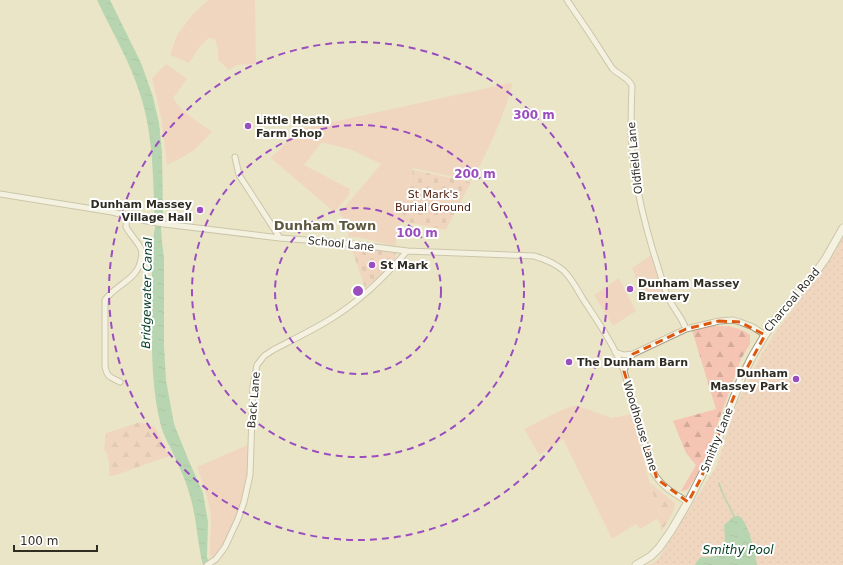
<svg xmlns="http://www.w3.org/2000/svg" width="843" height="565" viewBox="0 0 843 565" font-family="'DejaVu Sans',sans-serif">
  <defs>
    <pattern id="forest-firs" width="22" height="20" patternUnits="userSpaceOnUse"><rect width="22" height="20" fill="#f5c4b3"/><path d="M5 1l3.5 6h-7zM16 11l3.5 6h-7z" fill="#d2a99a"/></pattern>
    <pattern id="cemetery-stones" width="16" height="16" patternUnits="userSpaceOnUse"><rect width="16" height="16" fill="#f5c4b3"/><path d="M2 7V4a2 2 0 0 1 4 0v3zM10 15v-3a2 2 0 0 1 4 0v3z" fill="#d2a99a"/></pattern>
    <pattern id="park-dots" width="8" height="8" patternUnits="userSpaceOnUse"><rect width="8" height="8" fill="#f5c4b3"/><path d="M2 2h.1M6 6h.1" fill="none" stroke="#d2a99a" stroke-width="1.8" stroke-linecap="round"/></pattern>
    <pattern id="water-ripples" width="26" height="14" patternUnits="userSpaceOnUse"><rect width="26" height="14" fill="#78c293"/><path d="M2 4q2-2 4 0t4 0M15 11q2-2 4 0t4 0" fill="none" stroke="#639e78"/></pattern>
  </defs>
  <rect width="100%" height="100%" fill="#ebe5c8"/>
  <path fill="#f5c4b3" d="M208 0H255L256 64 237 65 229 70 218 60V50L215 39 209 38 201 45 189 63 170 55 177 35 193 14Z
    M166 64 187 79 173 98C181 112 200 123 212 132L193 151 181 158 167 165 161 117 152 78Z
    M510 83 512 84V86C503 119 488 150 472 181L413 168 395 246 362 238 348 237 349 222 339 214 381 164 352 150 325 143H321L304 165 350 189 349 195 334 212 271 158 296 132 301 129Z
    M651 255 661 285 662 294 660 298C642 297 637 283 632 268Z
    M619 278 636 311 613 326 594 295Z
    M573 406H578L612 418 632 414 652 492 655 500 662 516 640 529 636 524 612 539 563 439 539 455 524 429 559 411Z
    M715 431C708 452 700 472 687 490L681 491 696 465Z
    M247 445C248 456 248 466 247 477 244 501 229 539 214 558L210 555C209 545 211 535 211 524 211 505 204 485 197 467Z"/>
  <path fill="url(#forest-firs)" d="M714 326C728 326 738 326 750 335V344L741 359 715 431 696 465 686 453 673 421 716 409 692 330Z
    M140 422 155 427 169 456 116 475 109 476V462L107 454 104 449 106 433Z
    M649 482 675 503C674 514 667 522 661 532L660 523 657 519 662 515 655 500Z"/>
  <path fill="url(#cemetery-stones)" d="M413 170 471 182 446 230 401 221Z
    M351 247 396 253 395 260 384 273 365 288Z"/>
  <path fill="url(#park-dots)" d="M843 237V565H647L651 563 652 564 659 558 717 465 736 405 762 353 773 336 836 250Z"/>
  <path fill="url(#water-ripples)" d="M97 0H110L141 63 145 74 153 97 159 123 162 152 163 214 161 227 162 242 164 258V345L166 380 174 424 188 459 203 493 208 522 207 557 210 565H203C197 542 197 519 190 496 186 480 178 464 171 449 167 441 163 434 161 426 150 383 152 338 152 293 152 271 151 248 155 227 153 183 154 139 141 97 131 63 112 32 97 0Z
    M734 516C736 516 738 515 740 517 748 522 756 555 757 565H695L697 561 701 557C726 559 726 545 724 525Z"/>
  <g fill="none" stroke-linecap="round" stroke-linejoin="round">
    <path stroke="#78c293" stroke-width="1.5" d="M719 483 722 492 734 516"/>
    <defs>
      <path id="street" d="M567 0 590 34 612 68C618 75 628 77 632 86 631 113 630 141 634 168 638 196 645 224 653 251 658 266 662 281 667 295 672 307 682 317 686 329
        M235 157 239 175 280 238
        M0 194 112 212 147 221 164 224 280 238 344 243 407 251 534 256C545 259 555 263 564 271 572 279 577 289 583 299 598 322 614 345 624 371L653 472C662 487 673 493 688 502
        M615 352 624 355 633 354
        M624 371 627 362 633 354 686 329 719 321 733 320 740 322 753 327 765 335
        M120 382C111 377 107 378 105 366V300C116 284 138 280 141 259 142 255 142 250 140 247 136 240 130 234 126 227L127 216
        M207 565 216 559 225 547 238 519 244 502 250 475 253 386 257 365 264 356 273 350C292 340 311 331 329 320 359 302 385 277 407 251"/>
      <path id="secondary" d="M636 565 651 556 659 548 671 531 688 502 713 453 741 379 752 357 765 335 776 319 814 275 826 258 843 228"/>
    </defs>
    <use href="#street" stroke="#a59f84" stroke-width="7"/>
    <use href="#secondary" stroke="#a59f84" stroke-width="9"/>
    <use href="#street" stroke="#fff" stroke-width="5"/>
    <use href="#secondary" stroke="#fff" stroke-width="7"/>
  </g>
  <path d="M0 0H843V565H0ZM719 321 740 322 765 335 741 379 701 478 688 502 657 479 624 371 633 354 686 329Z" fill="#ebe5c8" fill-opacity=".55" fill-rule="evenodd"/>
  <path fill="none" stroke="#df570d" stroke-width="3" stroke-dasharray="8 5" stroke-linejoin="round" d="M719 321 740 322 765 335 741 379 701 478 688 502 657 479 624 371 633 354 686 329Z"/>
  <g fill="none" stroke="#9a4dbf" stroke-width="2" stroke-dasharray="7 5">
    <circle cx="358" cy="291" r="83"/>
    <circle cx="358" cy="291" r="166"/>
    <circle cx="358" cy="291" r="249"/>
  </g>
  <g fill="#9a4dbf" stroke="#fff" stroke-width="1.5">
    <circle cx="248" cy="126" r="4"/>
    <circle cx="200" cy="210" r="4"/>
    <circle cx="372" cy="265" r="4"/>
    <circle cx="630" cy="289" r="4"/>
    <circle cx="569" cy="362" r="4"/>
    <circle cx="796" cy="379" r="4"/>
  </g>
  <g text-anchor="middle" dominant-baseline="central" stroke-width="4" stroke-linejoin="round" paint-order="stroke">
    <g font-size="11" font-weight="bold" fill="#2f2d22" stroke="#fff" text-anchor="start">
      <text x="256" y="120">Little Heath<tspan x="256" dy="13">Farm Shop</tspan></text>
      <text x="192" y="204" text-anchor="end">Dunham Massey<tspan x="192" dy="13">Village Hall</tspan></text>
      <text x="380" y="265">St Mark</text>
      <text x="638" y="283">Dunham Massey<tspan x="638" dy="13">Brewery</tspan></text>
      <text x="577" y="362">The Dunham Barn</text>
      <text x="788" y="373" text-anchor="end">Dunham<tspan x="788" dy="13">Massey Park</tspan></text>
    </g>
    <g font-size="11" fill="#2f2d22" stroke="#fff">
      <text transform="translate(635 158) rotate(-96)">Oldfield Lane</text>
      <text transform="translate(341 244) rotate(6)">School Lane</text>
      <text transform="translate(792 300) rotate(-50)">Charcoal Road</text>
      <text transform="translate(254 400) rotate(-85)">Back Lane</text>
      <text transform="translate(640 426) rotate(73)">Woodhouse Lane</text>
      <text transform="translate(717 440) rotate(-68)">Smithy Lane</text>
    </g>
    <g font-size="11" fill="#52210f" stroke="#fff">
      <text x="433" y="194">St Mark's<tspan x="433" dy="13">Burial Ground</tspan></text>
    </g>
    <g font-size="12" font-style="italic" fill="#003d20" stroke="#fff">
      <text transform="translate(147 293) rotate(-89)">Bridgewater Canal</text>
      <text x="738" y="550">Smithy Pool</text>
    </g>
    <g font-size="13" font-weight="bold" fill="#5e583f" stroke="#fff">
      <text x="325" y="225">Dunham Town</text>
    </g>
  </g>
  <circle cx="358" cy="291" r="6" fill="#9a4dbf" stroke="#fff" stroke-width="2"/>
  <g font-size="12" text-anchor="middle" font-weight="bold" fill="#9a4dbf" stroke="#fff" stroke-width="4" stroke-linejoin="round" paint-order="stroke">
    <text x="534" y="119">300 m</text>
    <text x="475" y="178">200 m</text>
    <text x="417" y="237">100 m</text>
  </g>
  <path d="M14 545v6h83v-6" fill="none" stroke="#2f2d22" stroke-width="2"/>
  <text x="20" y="545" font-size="12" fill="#2f2d22" stroke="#ffffff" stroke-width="3" paint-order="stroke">100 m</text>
</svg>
